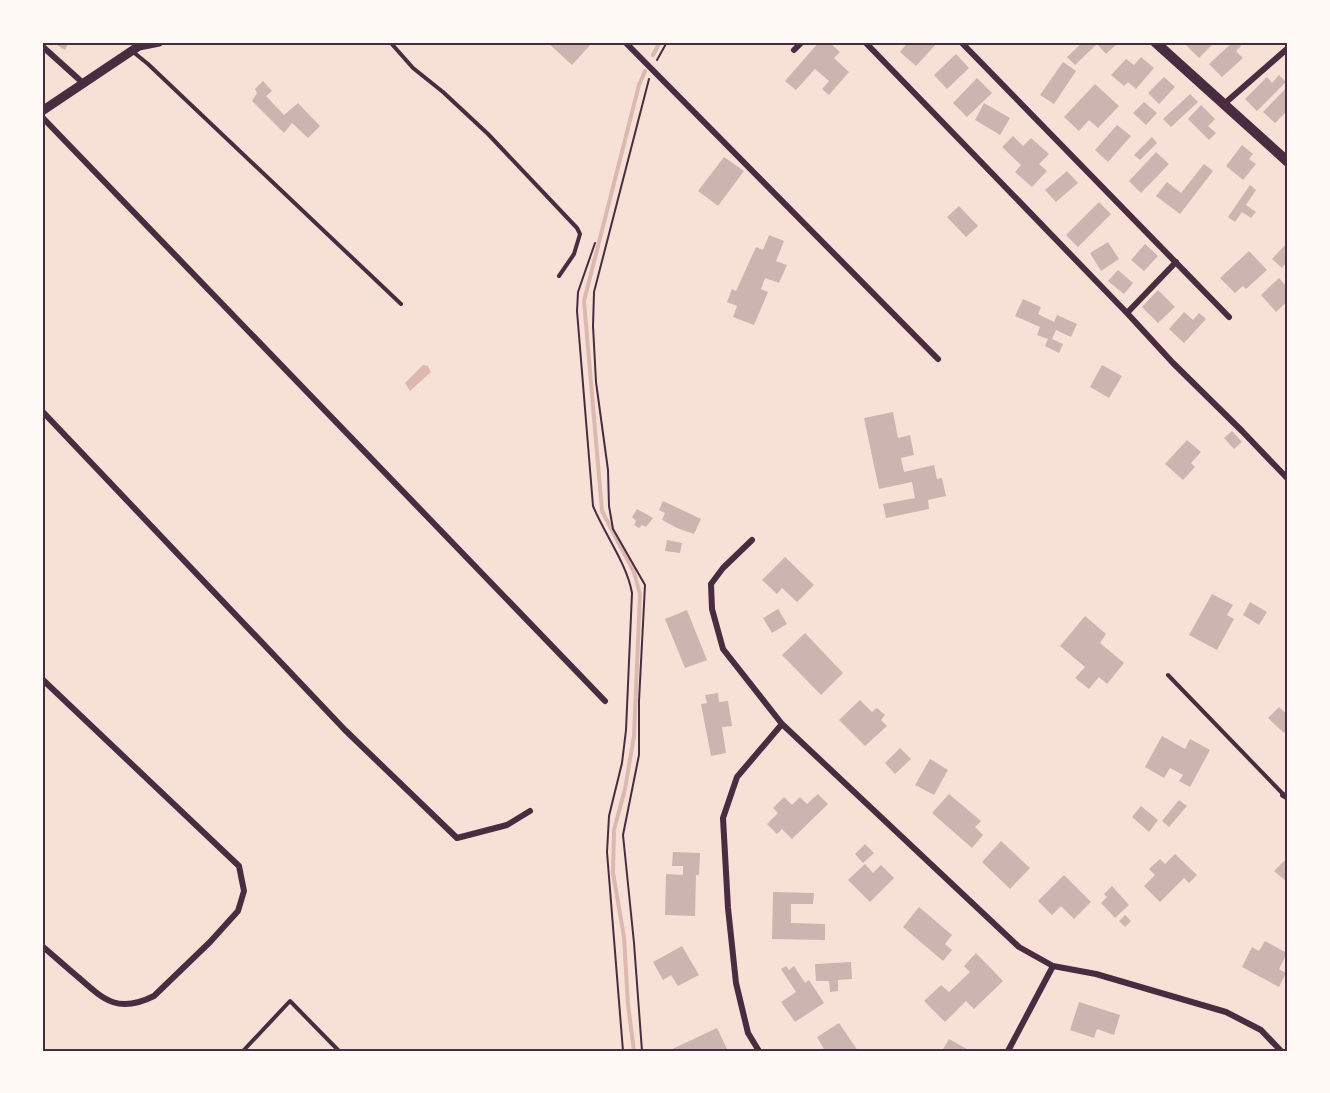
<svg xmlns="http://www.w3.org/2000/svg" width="1330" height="1093" viewBox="0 0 1330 1093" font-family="Montserrat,sans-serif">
  <rect width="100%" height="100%" fill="#f7e1d7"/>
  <path fill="#dcb8b0" d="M423 365 428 366 431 372 410 391 405 383Z"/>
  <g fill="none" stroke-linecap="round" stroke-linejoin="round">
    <path stroke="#dcb8b0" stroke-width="4" d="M653 55 660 42
      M634 1051 628 1005 624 937 613 873 614 830 625 789 634 736 640 594 634 572 602 511 584 301 639 85 645 71"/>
  </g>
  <path fill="#ccb4b1" d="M52 42H69L65 50Z
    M547 42H590L592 43 572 65Z
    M819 42H829L840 52 834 58 849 72 829 95 822 89 829 81 815 69 796 90 785 81Z
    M908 42 919 43 938 42 916 66 900 52Z
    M1083 42H1119L1106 54 1097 44 1075 65 1067 57Z
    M1185 42H1215L1199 58 1184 43Z
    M1233 42H1237L1241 46 1236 51 1243 58 1222 77 1209 64Z
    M956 54 969 68 947 89 934 75Z
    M1141 57 1154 68 1136 89 1128 82 1124 86 1111 75 1126 59 1134 65Z
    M1063 62 1076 71 1054 104 1040 95Z
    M1279 75 1286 82 1257 111 1245 99 1267 77 1272 83Z
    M1164 77 1175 87 1159 104 1148 93Z
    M977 78 992 93 967 117 953 103Z
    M263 81 272 91 266 96 284 115 298 103 320 126 308 138 292 123 284 133 252 101 257 93 255 89Z
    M1095 84 1119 106 1098 128 1089 120 1079 131 1064 117Z
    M1286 88 1288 91V110L1275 123 1263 112Z
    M1190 94 1198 102 1171 127 1163 119Z
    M1144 102 1157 113 1146 125 1133 113Z
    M984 103 1010 118 1000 135 975 120Z
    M1201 105 1215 119 1208 126 1216 133 1209 140 1188 119Z
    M1117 125 1131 136 1108 162 1095 150Z
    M1013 136 1023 146 1031 138 1049 154 1039 164 1047 171 1032 187 1015 172 1021 165 1002 147Z
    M1152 137 1157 143 1140 160 1134 155Z
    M1242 145 1253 154 1249 159 1256 164 1243 180 1226 166Z
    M1156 152 1169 164 1141 193 1129 181Z
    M724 157 744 171 718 206 698 191Z
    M1204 164 1213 171 1180 214 1156 196 1167 182 1181 193Z
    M1067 171 1078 183 1056 202 1045 190Z
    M1250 185 1256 190 1246 205 1256 212 1251 218 1242 212 1235 222 1228 217Z
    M1099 202 1111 214 1078 247 1066 235Z
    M959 206 978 226 966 237 947 217Z
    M769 235 784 241 776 261 787 265 779 283 765 278 761 289 768 292 754 325 733 317 737 306 727 302 732 289 736 291 756 247 763 250Z
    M1108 242 1119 259 1101 271 1090 253Z
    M1145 244 1158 256 1144 271 1131 260Z
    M1286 244 1288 246V261L1282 268 1272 259Z
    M1249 251 1267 270 1246 289 1243 286 1235 293 1220 278Z
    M1118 270 1133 283 1124 294 1108 281Z
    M1279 278 1288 288V301L1276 312 1261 295Z
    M1158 290 1175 307 1158 323 1142 307Z
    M1023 299 1041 307 1038 314 1054 322 1057 315 1077 324 1071 337 1056 330 1052 339 1063 344 1059 353 1045 346 1048 339 1037 335 1040 327 1015 316Z
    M1184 312 1193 320 1199 313 1206 319 1184 343 1169 329Z
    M1102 365 1122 376 1109 398 1090 387Z
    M893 412 898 438 910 435 914 455 901 458 904 472 934 465 937 479 942 478 946 496 928 500 929 509 886 518 883 504 915 498 912 482 879 489 864 418Z
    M1232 431 1242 442 1234 449 1224 438Z
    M1187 440 1201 452 1191 463 1195 467 1183 480 1165 464Z
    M663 501 701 519 694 534 677 528 662 520 665 513 659 510Z
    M637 509 653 518 646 527 642 525 639 528 634 525 636 521 632 517Z
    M667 540 682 543 680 553 665 551Z
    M785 557 814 585 797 602 782 588 777 594 762 580Z
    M1212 594 1233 605 1227 615 1234 619 1217 650 1189 635Z
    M1250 602 1267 612 1259 625 1243 615Z
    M778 609 787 624 772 633 763 618Z
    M687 610 707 660 685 668 665 619Z
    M1085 616 1106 634 1100 643 1124 663 1107 684 1099 677 1089 689 1075 678 1085 667 1060 646Z
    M805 633 843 673 821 695 782 655Z
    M718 693 719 702 728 701 732 726 722 727 726 753 711 756 701 704 707 703 705 695Z
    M860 700 872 712 877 708 885 715 881 720 887 726 865 746 839 720Z
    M1279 707 1288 715V729L1284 733 1268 718Z
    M1162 736 1185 749 1190 739 1210 750 1190 787 1179 781 1183 775 1170 768 1164 778 1145 767Z
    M900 748 911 759 895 774 885 763Z
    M930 759 948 770 934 795 915 785Z
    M818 794 828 804 792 839 782 829 777 834 767 824 778 813 773 808 784 797 792 805 800 797 807 804Z
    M949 794 981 821 975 827 983 835 972 848 932 813Z
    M1179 800 1187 806 1169 827 1162 821Z
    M1141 806 1158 820 1149 832 1132 817Z
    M1001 841 1030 868 1010 889 982 862Z
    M865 844 874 853 863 863 855 854Z
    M673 852 700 853 699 875H696L695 916 665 915 666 874 683 875V866H672Z
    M1175 854 1197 875 1189 883 1184 878 1160 902 1144 886 1155 875 1149 869 1160 859 1165 864Z
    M1284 861 1288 864V883L1274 871Z
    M865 864 873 873 881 865 894 878 870 902 848 880Z
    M1064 875 1091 902 1074 919 1061 906 1052 915 1038 901Z
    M1112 886 1129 905 1115 918 1101 903 1107 897 1104 894Z
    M773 892 814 893 813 904H791V923L825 924V940L772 939Z
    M919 907 952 935 945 944 952 950 943 961 903 927Z
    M1125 915 1131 921 1125 927 1119 921Z
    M1265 941 1287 953 1279 969 1286 973 1279 987 1242 967 1252 947 1259 951Z
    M682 946 699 975 678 986 671 975 663 980 653 962Z
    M976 953 1003 981 974 1009 966 1001 945 1022 924 1001 941 985 949 992 970 972 964 966Z
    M851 962 852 979 838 980V991L830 992 829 981H816L815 964Z
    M786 966 789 970 794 966 805 983 809 980 824 1003 795 1022 781 1002 796 992 781 969Z
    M1079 1002 1120 1015 1114 1035 1097 1029 1094 1038 1070 1030Z
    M839 1023 858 1051H825L817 1037Z
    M717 1028 728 1051H668Z
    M949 1039 967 1049 966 1051H942Z"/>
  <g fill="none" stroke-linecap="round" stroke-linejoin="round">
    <path stroke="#4a2c40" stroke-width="2" d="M657 60 667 42
      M595 243 578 292 577 311 593 506C605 535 627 564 632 593L626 730 622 763 609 816 607 852 623 1051
      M642 1051 634 943 623 835 639 755V701L645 585 613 529 609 506 608 470 596 382 593 326 594 292 649 79"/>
    <path stroke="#4a2c40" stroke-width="4" d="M390 42 413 68 443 92 488 134 577 228 580 234 574 254 559 276
      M132 51 148 64 401 304
      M1168 675 1283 794
      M243 1051 290 1001 339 1051"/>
    <path stroke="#4a2c40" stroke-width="6" d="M625 42 938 359
      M865 42 1127 313 1173 363 1242 431 1288 479
      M961 42 1229 317
      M42 46 83 83
      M794 50 802 42
      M1224 104 1288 48
      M42 117 605 701
      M1127 313 1176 262
      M42 411 345 730 457 838 507 825 530 811
      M752 540 723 568 711 584 712 609 723 649 782 724 1019 947 1053 966 1096 974 1226 1012 1261 1030 1281 1051
      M42 679 239 866 244 891 238 911 210 942 154 996C118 1014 104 1000 78 977 66 967 54 956 42 946
      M1283 795 1288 798
      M759 1051 748 1033 736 983 728 908 723 818 737 777 782 724
      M1008 1051 1053 966"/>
    <path stroke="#4a2c40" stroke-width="9" d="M42 111 139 46 159 42"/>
    <path stroke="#4a2c40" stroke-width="10" d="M1155 42 1288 162"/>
  </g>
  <rect width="1330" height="1093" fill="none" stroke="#fffaf5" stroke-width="87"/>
  <rect x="44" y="44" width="1242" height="1006" fill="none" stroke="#4a2c40" stroke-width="2"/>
</svg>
